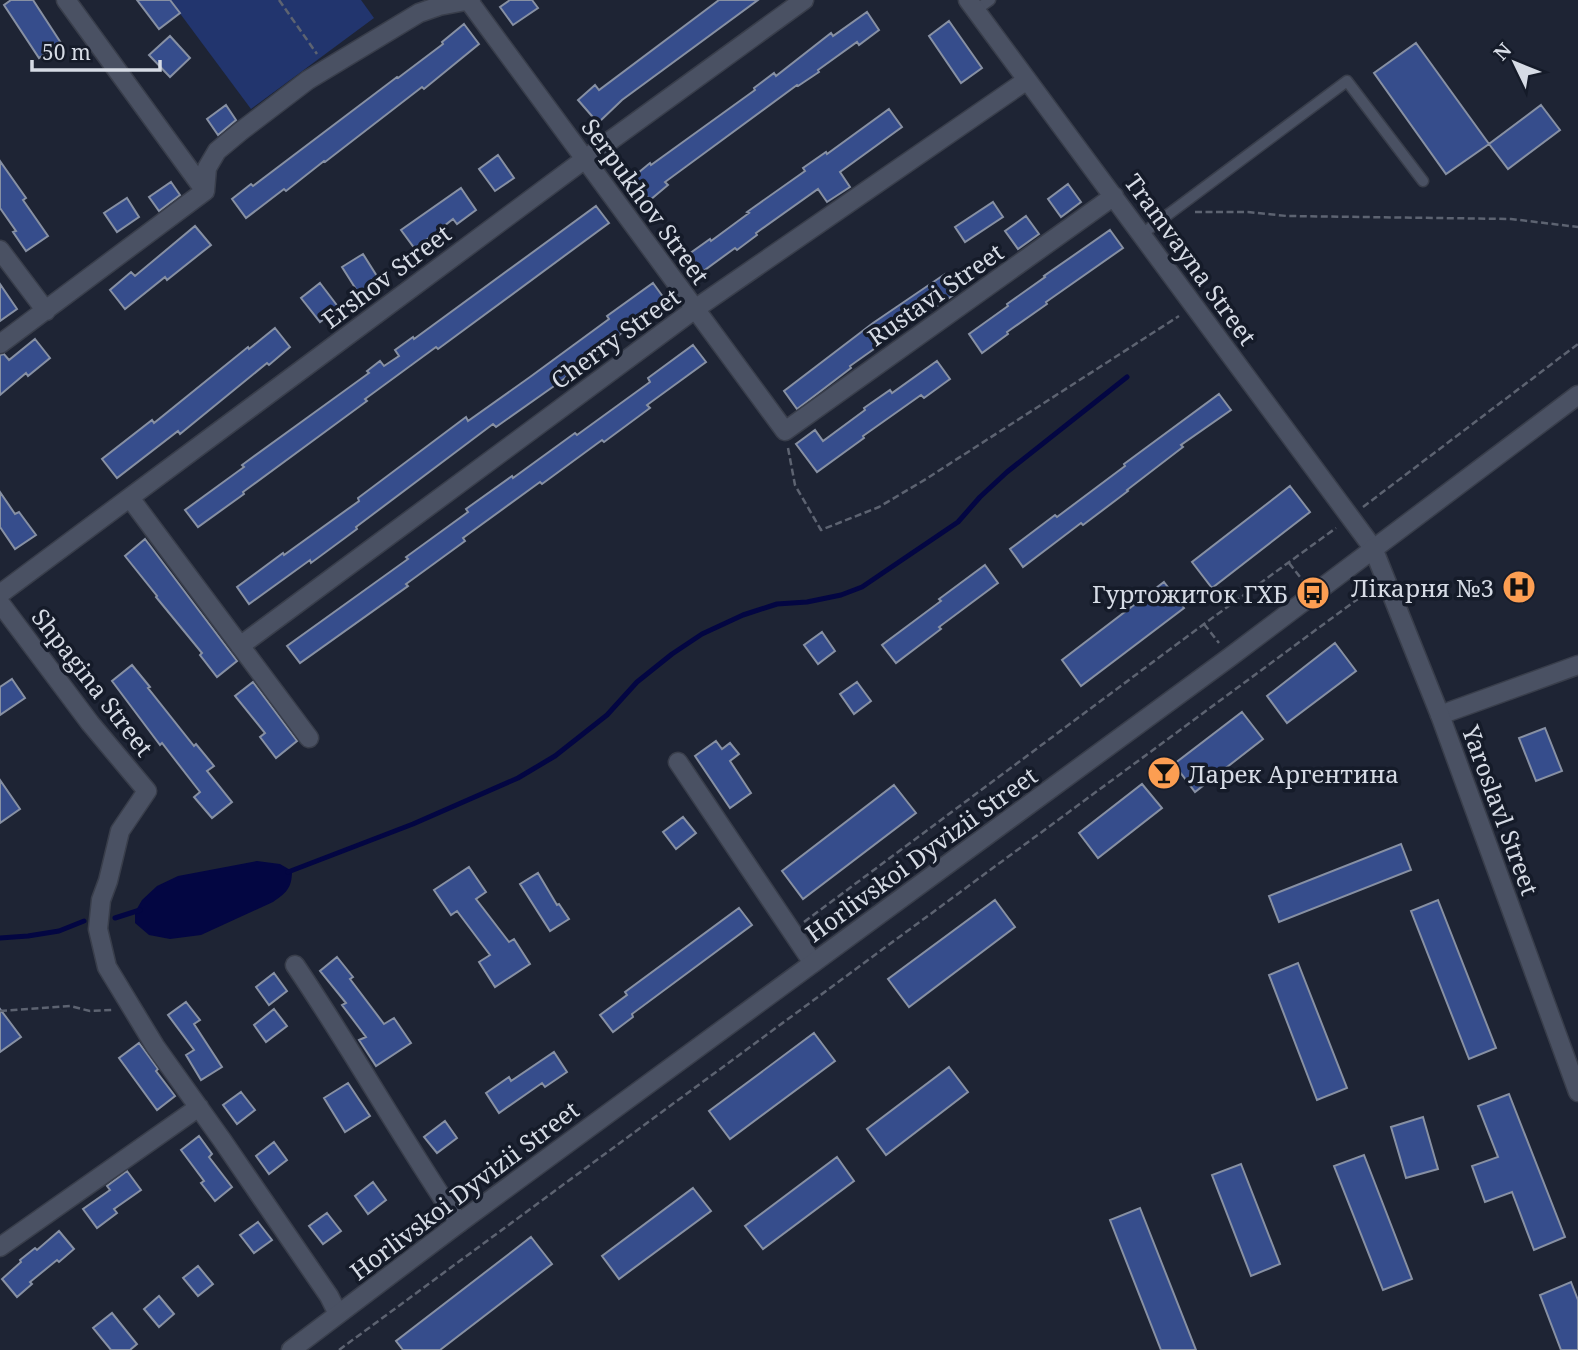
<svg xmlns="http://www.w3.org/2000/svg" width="1578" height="1350" viewBox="0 0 1578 1350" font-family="'Noto Serif',serif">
  <rect width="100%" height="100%" fill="#1e2434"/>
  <path fill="#22356e" d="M170 0H361L374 18 251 109Z"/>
  <path fill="#030642" d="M257 861 280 864 292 871C292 888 286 893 273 902L201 935 170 939 149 935 135 923V912L142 900 157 886 178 876Z"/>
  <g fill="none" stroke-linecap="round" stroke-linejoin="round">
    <path stroke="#030642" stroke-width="5" d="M288 872 413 824 518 778 555 756 607 715 637 682 672 654 702 634 743 615 777 604 807 602 841 595 862 587 958 522 980 497 1007 472 1127 377
      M115 918 140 910
      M0 938 28 936 59 931 84 921"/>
  </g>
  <path fill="#364d8c" stroke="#8790a3" stroke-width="2" d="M11 0H33L61 43 39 58 4 5Z
    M137 0H170L180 13 159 29Z
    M510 0H532L538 8 513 25 500 7Z
    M719 0H758L622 100 598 123 578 100 595 85 599 90Z
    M867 12 879 30 859 45 857 42 818 70 819 72 798 86 797 85 665 182 668 185 650 200 632 178 650 163 651 165 755 90 754 88 774 73 776 76 831 33 833 36Z
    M949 21 982 68 961 83 929 36Z
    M464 24 479 44 424 89 422 87 325 162 324 161 286 191 284 189 246 218 232 199 251 184 253 186 397 77 398 78 443 44 442 42Z
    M170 36 190 58 170 77 149 55Z
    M1416 43 1489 144 1446 174 1374 73Z
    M226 105 236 120 218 135 207 119Z
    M1541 105 1560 130 1508 169 1489 144Z
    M889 109 902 127 840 172 850 187 827 202 818 189 756 233 757 235 737 250 735 248 702 272 689 254 710 239 711 241 749 213 747 212 805 171 803 168 826 152 827 154Z
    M498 155 514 178 495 191 479 169Z
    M0 161 26 198 23 200 48 236 26 251 13 232 16 231 0 208Z
    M171 182 180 195 159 211 149 197Z
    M1068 184 1081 202 1061 217 1048 199Z
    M461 188 476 210 457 224 453 219 415 249 401 230Z
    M127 198 139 217 117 232 104 213Z
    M993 202 1003 217 965 242 955 227Z
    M596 206 609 223 438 349 436 347 365 399 367 401 243 492 244 494 198 527 185 510 244 467 242 465 369 373 367 371 380 361 384 366 399 356 395 350 413 337 414 339Z
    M1026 216 1039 234 1018 249 1005 231Z
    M195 226 211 245 167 280 165 277 125 309 110 290 131 272 135 276Z
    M1110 230 1123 248 1046 302 1047 304 1007 332 1008 334 982 353 969 334 1008 306 1007 304 1045 277 1044 276Z
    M363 254 380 281 359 294 342 267Z
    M945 274 958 292 937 306 936 305 850 366 851 368 797 409 784 391 873 323Z
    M320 283 339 308 320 322 301 298Z
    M653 283 666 301 601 348 603 350 557 384 496 427 493 424 356 527 357 529 311 563 310 560 249 604 237 587 283 553 284 555 359 501 358 498 466 417 468 421 530 377 609 319 607 316Z
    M0 284 17 309 0 321Z
    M275 328 290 347 269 365 267 363 180 434 178 431 117 478 102 459 152 420 154 423 248 347 249 349Z
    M35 339 50 358 28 376 26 373 0 395V355L4 354 9 360Z
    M693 345 706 362 647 405 650 408 604 442 602 440 542 484 540 482 463 538 465 541 406 584 408 586 300 663 287 646 408 559 406 557 468 512 466 509 512 476 513 478 575 433 577 435 650 382 648 378Z
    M937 361 950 379 924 398 921 395 863 436 864 438 817 472 796 444 815 430 823 441 865 410 864 408 890 390 892 393Z
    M1219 394 1231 410 1181 445 1183 447 1127 490 1128 491 1083 525 1081 523 1023 567 1010 549 1055 515 1057 517 1125 466 1124 464Z
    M1290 486 1310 512 1212 588 1192 562Z
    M0 492 15 514 19 512 36 535 15 549 0 527Z
    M145 539 237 661 217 677 200 655 202 653 156 597 157 596 125 556Z
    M985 565 998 583 939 627 941 629 896 663 882 645 941 601 939 599Z
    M1164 582 1184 608 1081 686 1062 660Z
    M822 632 835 651 818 664 804 645Z
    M1335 643 1356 671 1287 723 1267 696Z
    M132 665 150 687 148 688 194 746 196 744 214 766 207 771 232 802 212 818 194 797 200 792 162 743 160 745 112 681Z
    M12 679 25 698 0 715V687Z
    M253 682 297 741 276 758 260 737 265 733 235 696Z
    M857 682 871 701 854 714 840 694Z
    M1242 712 1263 739 1195 792 1174 764Z
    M1545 728 1562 771 1536 781 1519 738Z
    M716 741 722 749 730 743 739 754 730 761 751 793 730 808 695 756Z
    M0 780 20 809 0 823Z
    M1142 784 1162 808 1098 858 1079 833Z
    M894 785 916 813 803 899 782 871Z
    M683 817 696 833 676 849 663 832Z
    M1401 844 1411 870 1279 922 1269 896Z
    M469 867 486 892 476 899 509 942 514 939 530 964 495 987 479 962 490 955 457 911 451 915 434 890Z
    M538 873 557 905 559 904 569 919 550 931 520 884Z
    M995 900 1015 927 909 1007 888 979Z
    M1438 900 1496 1048 1469 1059 1411 911Z
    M739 908 752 925 632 1014 633 1017 613 1032 600 1015 627 995 625 992Z
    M337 957 353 977 350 979 384 1024 394 1018 411 1043 376 1066 359 1040 366 1037 342 1005 346 1003 320 971Z
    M1298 963 1347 1088 1317 1100 1269 975Z
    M274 973 287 991 269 1005 256 987Z
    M186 1002 200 1020 194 1024 222 1067 201 1080 186 1055 194 1050 168 1015Z
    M0 1009 21 1037 0 1052Z
    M274 1009 287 1026 266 1042 254 1025Z
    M814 1033 835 1061 730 1139 709 1111Z
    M139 1043 158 1069 156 1071 175 1096 157 1110 119 1058Z
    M554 1052 567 1072 545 1087 542 1083 499 1113 486 1093 509 1077 511 1081Z
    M949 1067 968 1092 886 1155 867 1129Z
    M348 1083 370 1116 345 1132 324 1098Z
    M241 1092 255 1110 237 1124 223 1105Z
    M1509 1094 1565 1237 1534 1250 1512 1192 1485 1202 1472 1166 1498 1157 1478 1106Z
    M1423 1117 1438 1169 1406 1178 1391 1127Z
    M445 1121 457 1138 437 1153 424 1137Z
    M199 1136 212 1154 209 1157 232 1187 215 1201 201 1183 204 1181 181 1150Z
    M274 1142 287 1160 269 1174 256 1156Z
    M1364 1155 1412 1279 1383 1290 1334 1166Z
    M837 1157 854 1181 763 1249 745 1226Z
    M1241 1164 1280 1264 1251 1276 1212 1175Z
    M127 1171 141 1190 114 1209 117 1213 97 1228 83 1209 110 1190 107 1186Z
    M373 1182 386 1200 368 1214 355 1196Z
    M693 1188 711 1211 619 1279 602 1256Z
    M1140 1208 1196 1350H1161L1110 1220Z
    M327 1213 341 1231 323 1244 309 1226Z
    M258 1222 272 1240 254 1253 240 1235Z
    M59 1231 74 1249 59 1262 57 1260 30 1282 32 1284 17 1297 2 1279 21 1262 20 1260 35 1248 37 1250Z
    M531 1237 552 1264 440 1350H403L396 1341Z
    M198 1266 213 1284 198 1296 183 1278Z
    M1571 1282 1578 1300V1350H1561L1540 1295Z
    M159 1296 174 1314 159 1327 144 1309Z
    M112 1313 137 1344 130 1350H111L93 1328Z"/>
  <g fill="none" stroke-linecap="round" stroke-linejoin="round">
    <defs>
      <path id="lane" d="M976 10 990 0
        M1142 234 1347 81 1423 181"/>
      <path id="street" d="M66 0 205 191
        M468 0 785 431 1114 196
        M968 0 1373 548
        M205 191 207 168 217 151 241 131 308 80 419 13 439 6 471 0
        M0 250 46 311
        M0 344 205 191
        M130 498 309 738
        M0 594 585 159 804 0
        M0 603 90 723 147 791 120 831 108 881 101 900 98 929 107 967 155 1046 222 1140 329 1296 338 1314
        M240 646 695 309 1027 80
        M1440 715 1578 665
        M678 762 813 963
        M295 965C352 1049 402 1139 459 1223
        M0 1247 199 1107"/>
      <path id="secondary" d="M1373 548 1440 715 1578 1092
        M291 1350 459 1223 1230 657 1578 395"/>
    </defs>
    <use href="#lane" stroke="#393e4b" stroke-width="13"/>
    <use href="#street" stroke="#393e4b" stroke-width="21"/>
    <use href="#secondary" stroke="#393e4b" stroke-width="21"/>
    <path stroke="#5d6371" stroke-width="2.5" stroke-dasharray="7 3.5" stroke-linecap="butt" d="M279 0 317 54
      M1195 212H1248L1287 216 1511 219 1578 227
      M788 448 795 485 821 530 879 507 926 479 1179 316
      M1363 507 1578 344
      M1289 563 1304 582
      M1204 624 1219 643
      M804 922 1204 624 1336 528
      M0 1011 70 1006 90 1011 112 1010
      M339 1350 1370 590"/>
    <use href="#lane" stroke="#4a5163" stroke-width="10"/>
    <use href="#street" stroke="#4a5163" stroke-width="18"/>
    <use href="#secondary" stroke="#4a5163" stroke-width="18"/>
  </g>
  <defs>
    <symbol id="hospital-disc" viewBox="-11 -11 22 22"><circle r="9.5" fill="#fc9e52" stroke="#151b29"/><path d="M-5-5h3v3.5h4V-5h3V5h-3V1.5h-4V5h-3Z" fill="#111"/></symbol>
    <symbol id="bus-disc" viewBox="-11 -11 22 22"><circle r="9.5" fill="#fc9e52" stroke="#151b29"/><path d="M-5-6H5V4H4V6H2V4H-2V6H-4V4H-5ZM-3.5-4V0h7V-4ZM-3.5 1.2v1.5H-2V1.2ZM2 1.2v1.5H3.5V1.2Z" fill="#111"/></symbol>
    <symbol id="bar-disc" viewBox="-11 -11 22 22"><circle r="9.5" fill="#fc9e52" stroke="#151b29"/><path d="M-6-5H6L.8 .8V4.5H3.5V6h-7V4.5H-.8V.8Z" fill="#111"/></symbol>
  </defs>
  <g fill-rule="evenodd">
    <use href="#hospital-disc" x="1500" y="568" width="38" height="38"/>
    <use href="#bus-disc" x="1294" y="574" width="38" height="38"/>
    <use href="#bar-disc" x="1145" y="754" width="38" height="38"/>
  </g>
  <g text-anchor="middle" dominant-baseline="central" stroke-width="7" stroke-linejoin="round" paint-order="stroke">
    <g font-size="24" fill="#d6dbe5" stroke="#151b29">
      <text transform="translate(646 201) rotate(54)">Serpukhov Street</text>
      <text transform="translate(1191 259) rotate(54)">Tramvayna Street</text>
      <text transform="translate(386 276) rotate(-37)">Ershov Street</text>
      <text transform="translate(935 294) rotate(-35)">Rustavi Street</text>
      <text transform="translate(615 338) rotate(-36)">Cherry Street</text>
      <text transform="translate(93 682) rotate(52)">Shpagina Street</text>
      <text transform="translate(1501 810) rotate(70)">Yaroslavl Street</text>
      <text transform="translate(921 854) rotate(-36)">Horlivskoi Dyvizii Street</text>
      <text transform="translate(464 1190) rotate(-37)">Horlivskoi Dyvizii Street</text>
    </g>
    <g font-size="24" fill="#d6dbe5" stroke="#151b29" text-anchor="end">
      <text x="1494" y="587">Лікарня №3</text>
      <text x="1288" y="593">Гуртожиток ГХБ</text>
      <text x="1188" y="773" text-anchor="start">Ларек Аргентина</text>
    </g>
  </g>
  <g transform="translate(1515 63) rotate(313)" stroke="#151b29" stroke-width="5" paint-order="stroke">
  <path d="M0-5L12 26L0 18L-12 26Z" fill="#d6dbe5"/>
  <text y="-10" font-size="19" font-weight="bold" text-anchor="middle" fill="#d6dbe5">N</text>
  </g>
  <path d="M32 60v10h128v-10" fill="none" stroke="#d6dbe5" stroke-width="3.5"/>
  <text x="42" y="60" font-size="21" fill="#d6dbe5" stroke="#151b29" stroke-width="5" paint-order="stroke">50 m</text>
</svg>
